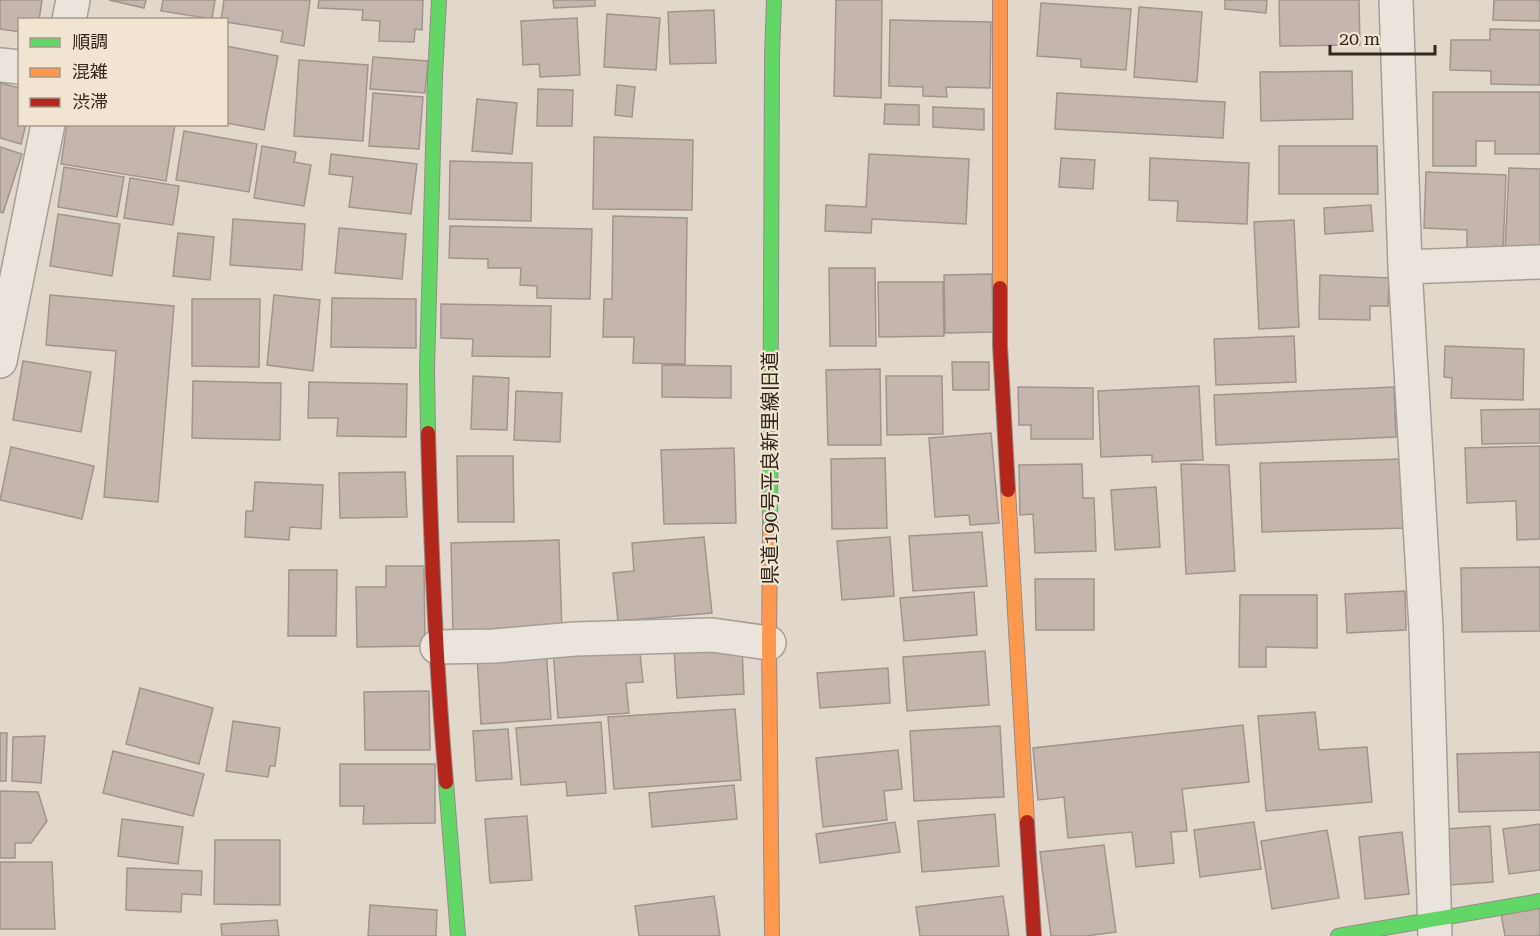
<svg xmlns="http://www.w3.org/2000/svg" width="1540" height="936" viewBox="0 0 1540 936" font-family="'Roboto Serif','Noto Sans JP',serif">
  <rect width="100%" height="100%" fill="#e1d8cb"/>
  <path fill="#c4b6ac" stroke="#a0948b" stroke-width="1.5" d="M0 0H42L39 20H20V32L0 29Z
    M109 0H146L144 8Z
    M163 0H215L212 19 161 11Z
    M224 0H310L304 46 281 42 283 31 226 22V20H221Z
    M319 0H423L422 30 415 29 414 42 379 41 380 21 362 20 363 10 318 8Z
    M553 0H595V6L554 8Z
    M836 0H882L881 98 834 96Z
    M1225 0H1267L1266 13 1225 9Z
    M1279 0H1359L1360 45 1280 46Z
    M1494 0H1540V21L1493 20Z
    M1041 3 1131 9 1126 70 1081 67V59L1037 56Z
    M1139 7 1202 12 1197 82 1134 77Z
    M714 10 716 63 670 64 668 12Z
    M607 14 660 18 656 70 604 67Z
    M577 18 580 75 540 77 539 64 523 65 521 21Z
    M890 20 991 22 990 88 946 87 947 97 923 96V87L889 86Z
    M1490 29 1540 30V85L1491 84V71L1450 70 1451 40H1490Z
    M226 46 278 56 264 130 226 123Z
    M373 57 428 61 425 93 370 89Z
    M299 60 368 65 363 141 294 136Z
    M1352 71 1353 119 1261 121 1260 72Z
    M0 83 20 88V124H26L21 144 0 138Z
    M617 85 635 87 632 117 615 115Z
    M538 89 573 90 572 126H537Z
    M1433 92H1540V154H1495V141H1476V166H1433Z
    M373 93 423 97 419 149 369 146Z
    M1057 93 1225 102 1223 138 1055 129Z
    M477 99 517 103 512 154 472 151Z
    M885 104 919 105V125L884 124Z
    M933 107 984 109V130L933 127Z
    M67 124H175L166 181 61 164Z
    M184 131 257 144 249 192 176 180Z
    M594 137 693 140 692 210 593 209Z
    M262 146 296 152 294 162 311 165 304 206 254 198Z
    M1279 146H1377L1378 194H1279Z
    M0 147 22 154 3 213 0 212Z
    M331 154 417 164 411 214 349 207 353 177 329 174Z
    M869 154 969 159 966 224 872 219 871 233 825 231 826 205 866 207Z
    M1061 158 1095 160 1093 189 1059 187Z
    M1150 158 1249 163 1247 224 1177 221 1178 201 1149 200Z
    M450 161 532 163 531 221 449 219Z
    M64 167 124 177 117 217 58 207Z
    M1509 168 1540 169V253L1505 250Z
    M1426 172 1506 175 1503 251 1467 250V230L1424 228Z
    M130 178 179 186 173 225 124 218Z
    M1371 205 1373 231 1325 234 1324 208Z
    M58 214 120 224 112 276 50 266Z
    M613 216 687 218 685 364 633 363 634 337H603L604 299H612Z
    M233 219 305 224 302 270 230 265Z
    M1294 220 1299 327 1259 329 1254 222Z
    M450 226 592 229 590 299 537 298V286L520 285 521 268H488V259L449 258Z
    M339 228 406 234 402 279 335 273Z
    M178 233 214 237 210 280 173 276Z
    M829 268H875L876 346H830Z
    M992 274 993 332 945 333 944 275Z
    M1320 275 1389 278 1388 306H1370V320L1319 319Z
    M878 282H943L944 336 879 337Z
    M50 295 174 306 158 502 104 497 116 351 46 345Z
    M274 295 320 300 313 371 267 365Z
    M332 298 416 299V348L331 347Z
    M192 299H260L259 367 192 366Z
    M441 304 551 306 550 357 472 356 473 339 441 338Z
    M1294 336 1296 382 1216 385 1214 339Z
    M1445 346 1524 349 1523 400 1451 398 1452 378 1444 377Z
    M23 361 91 372 81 432 13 420Z
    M952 362H989V390H953Z
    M662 365 731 366V398L662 397Z
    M880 369 881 445H828L826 370Z
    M473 376 509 378 507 430 471 429Z
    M886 376H942L943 434 887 435Z
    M193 381 281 383 280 440 192 438Z
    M309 382 407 384 406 437 337 436 338 418H308Z
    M1199 386 1203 460 1152 462V455L1101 457 1098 391Z
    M1018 387 1093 388V439H1031V425H1019Z
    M1394 387 1396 437 1216 445 1214 395Z
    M516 391 562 393 560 442 514 440Z
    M1540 409V443L1482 444 1481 410Z
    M991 433 999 523 970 525 969 515 935 517 929 438Z
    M1540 446V539L1517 540 1516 501 1467 503 1465 448Z
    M11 447 94 466 82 519 0 500Z
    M734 448 736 523 664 524 661 450Z
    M457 456H513L514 522H458Z
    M885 458 887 528 832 529 831 459Z
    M1404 459 1406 528 1262 532 1260 463Z
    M1082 464 1083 498H1094L1096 551 1035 553 1033 514 1020 515 1019 465Z
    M1181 464 1229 465 1235 571 1186 574Z
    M405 472 407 517 340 518 339 473Z
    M255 482 323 485 321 529 290 527 289 540 245 537 246 511H253Z
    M1156 487 1160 547 1115 550 1111 490Z
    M982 532 987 586 913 591 909 536Z
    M704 537 712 613 618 621 613 573 634 571 632 543Z
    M890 537 894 596 842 600 837 541Z
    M559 540 562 632 453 634 451 543Z
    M386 566H424L425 646 357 647 356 587H386Z
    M1540 567V631L1462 632 1461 568Z
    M289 570H337L336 636H288Z
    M1035 579H1094V630H1036Z
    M1405 591 1406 630 1347 633 1345 594Z
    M974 592 977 635 904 641 900 598Z
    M1240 595H1317V648L1266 647V667H1239Z
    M639 644 643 682 626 683 629 713 558 718 553 649Z
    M742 646 744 694 677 698 674 649Z
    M546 650 551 719 481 724 477 655Z
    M985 651 989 705 907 711 903 657Z
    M888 668 890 703 820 708 817 673Z
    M140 688 213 708 199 764 126 744Z
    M429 691 430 750H365L364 692Z
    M735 709 741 780 614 789 608 717Z
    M1315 712 1319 750 1367 747 1372 802 1266 811 1258 716Z
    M233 721 280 728 275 766H270L268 777 226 771Z
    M601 722 606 793 567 796 566 782 521 785 516 728Z
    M1243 725 1249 782 1182 789 1187 831 1171 832 1174 863 1136 867 1132 832 1068 838 1064 797 1038 800 1033 748Z
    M1000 726 1004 797 914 801 910 731Z
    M508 729 512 779 476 781 473 731Z
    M0 733H7L6 781H0Z
    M45 736 41 783 12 781 13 737Z
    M898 750 902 789 884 791 887 820 823 827 816 758Z
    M113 751 204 774 193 816 103 793Z
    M1540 752V810L1459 812 1457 754Z
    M340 764H435V823L363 824 364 806H340Z
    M734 785 737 819 652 827 649 793Z
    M0 791 38 792 47 821 31 843H15V858H0Z
    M995 814 999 866 922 872 918 821Z
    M527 816 532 880 490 883 485 819Z
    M122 819 183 827 178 864 118 856Z
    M895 822 900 852 820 863 816 834Z
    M1254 822 1261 869 1200 877 1194 830Z
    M1540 824V870L1509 874 1503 829Z
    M1490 826 1493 882 1449 885 1446 829Z
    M1327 830 1339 898 1272 909 1261 841Z
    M1402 832 1409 894 1365 899 1359 837Z
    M215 840H280V905L214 904Z
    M1104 845 1116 932 1085 936H1051L1040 852Z
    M0 862H52L55 929H0Z
    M127 868 202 871 201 895 182 894 181 912 126 910Z
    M714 896 720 936H639L635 906Z
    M1003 896 1009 936H920L916 907Z
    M1540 902V936H1505L1500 908Z
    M370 905 437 910 436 936H368Z
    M277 920 279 936H222L221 924Z"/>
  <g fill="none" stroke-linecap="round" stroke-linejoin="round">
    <defs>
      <path id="street" d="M1396 0 1405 267 1426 628 1435 936
        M69 20 73 0
        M0 65 20 67
        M1405 267 1540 262
        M0 361 48 124
        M437 647 494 646 575 639 712 635 769 643"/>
      <path id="fast" d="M428 433 427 368 435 76 439 0
        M770 531 772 56 774 0
        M446 782 458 936
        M1338 936 1540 901"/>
      <path id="slow" d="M1000 0V288
        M1008 490 1027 822
        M770 531 769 643 772 936"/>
      <path id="jam" d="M1000 288V346L1008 490
        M428 433C431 549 436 666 446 782
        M1027 822 1034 936"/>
    </defs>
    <use href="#street" stroke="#a69e95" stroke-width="36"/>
    <use href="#fast" stroke="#958d85" stroke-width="16"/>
    <use href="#slow" stroke="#958d85" stroke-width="16"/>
    <use href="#jam" stroke="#958d85" stroke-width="16"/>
    <use href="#street" stroke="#eae4dc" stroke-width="33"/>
    <use href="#fast" stroke="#63d668" stroke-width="14"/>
    <use href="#slow" stroke="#ff974d" stroke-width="14"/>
    <use href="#jam" stroke="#b3261e" stroke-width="14"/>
  </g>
  <g text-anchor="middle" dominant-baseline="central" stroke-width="4.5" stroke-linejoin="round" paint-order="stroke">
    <g font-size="20" fill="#33261e" stroke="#f1e5d2">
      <text transform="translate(770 468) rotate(-90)">県道190号平良新里線旧道</text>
    </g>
  </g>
  <rect x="18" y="18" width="210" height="108" fill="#f1e5d2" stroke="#a5998a" stroke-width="1.5"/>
  <rect x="30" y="38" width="30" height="9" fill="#63d668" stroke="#a5998a" stroke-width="1.5"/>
  <text x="72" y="48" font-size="18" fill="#33261e">順調</text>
  <rect x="30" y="68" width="30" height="9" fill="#ff974d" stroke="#a5998a" stroke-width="1.5"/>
  <text x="72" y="78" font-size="18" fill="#33261e">混雑</text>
  <rect x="30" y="98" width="30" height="9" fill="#b3261e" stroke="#a5998a" stroke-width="1.5"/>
  <text x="72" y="108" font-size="18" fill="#33261e">渋滞</text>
  <path d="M1330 45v9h105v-9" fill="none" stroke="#33261e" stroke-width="3"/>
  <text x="1339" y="45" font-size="18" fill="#33261e" stroke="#f1e5d2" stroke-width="4.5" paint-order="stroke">20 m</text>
</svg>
